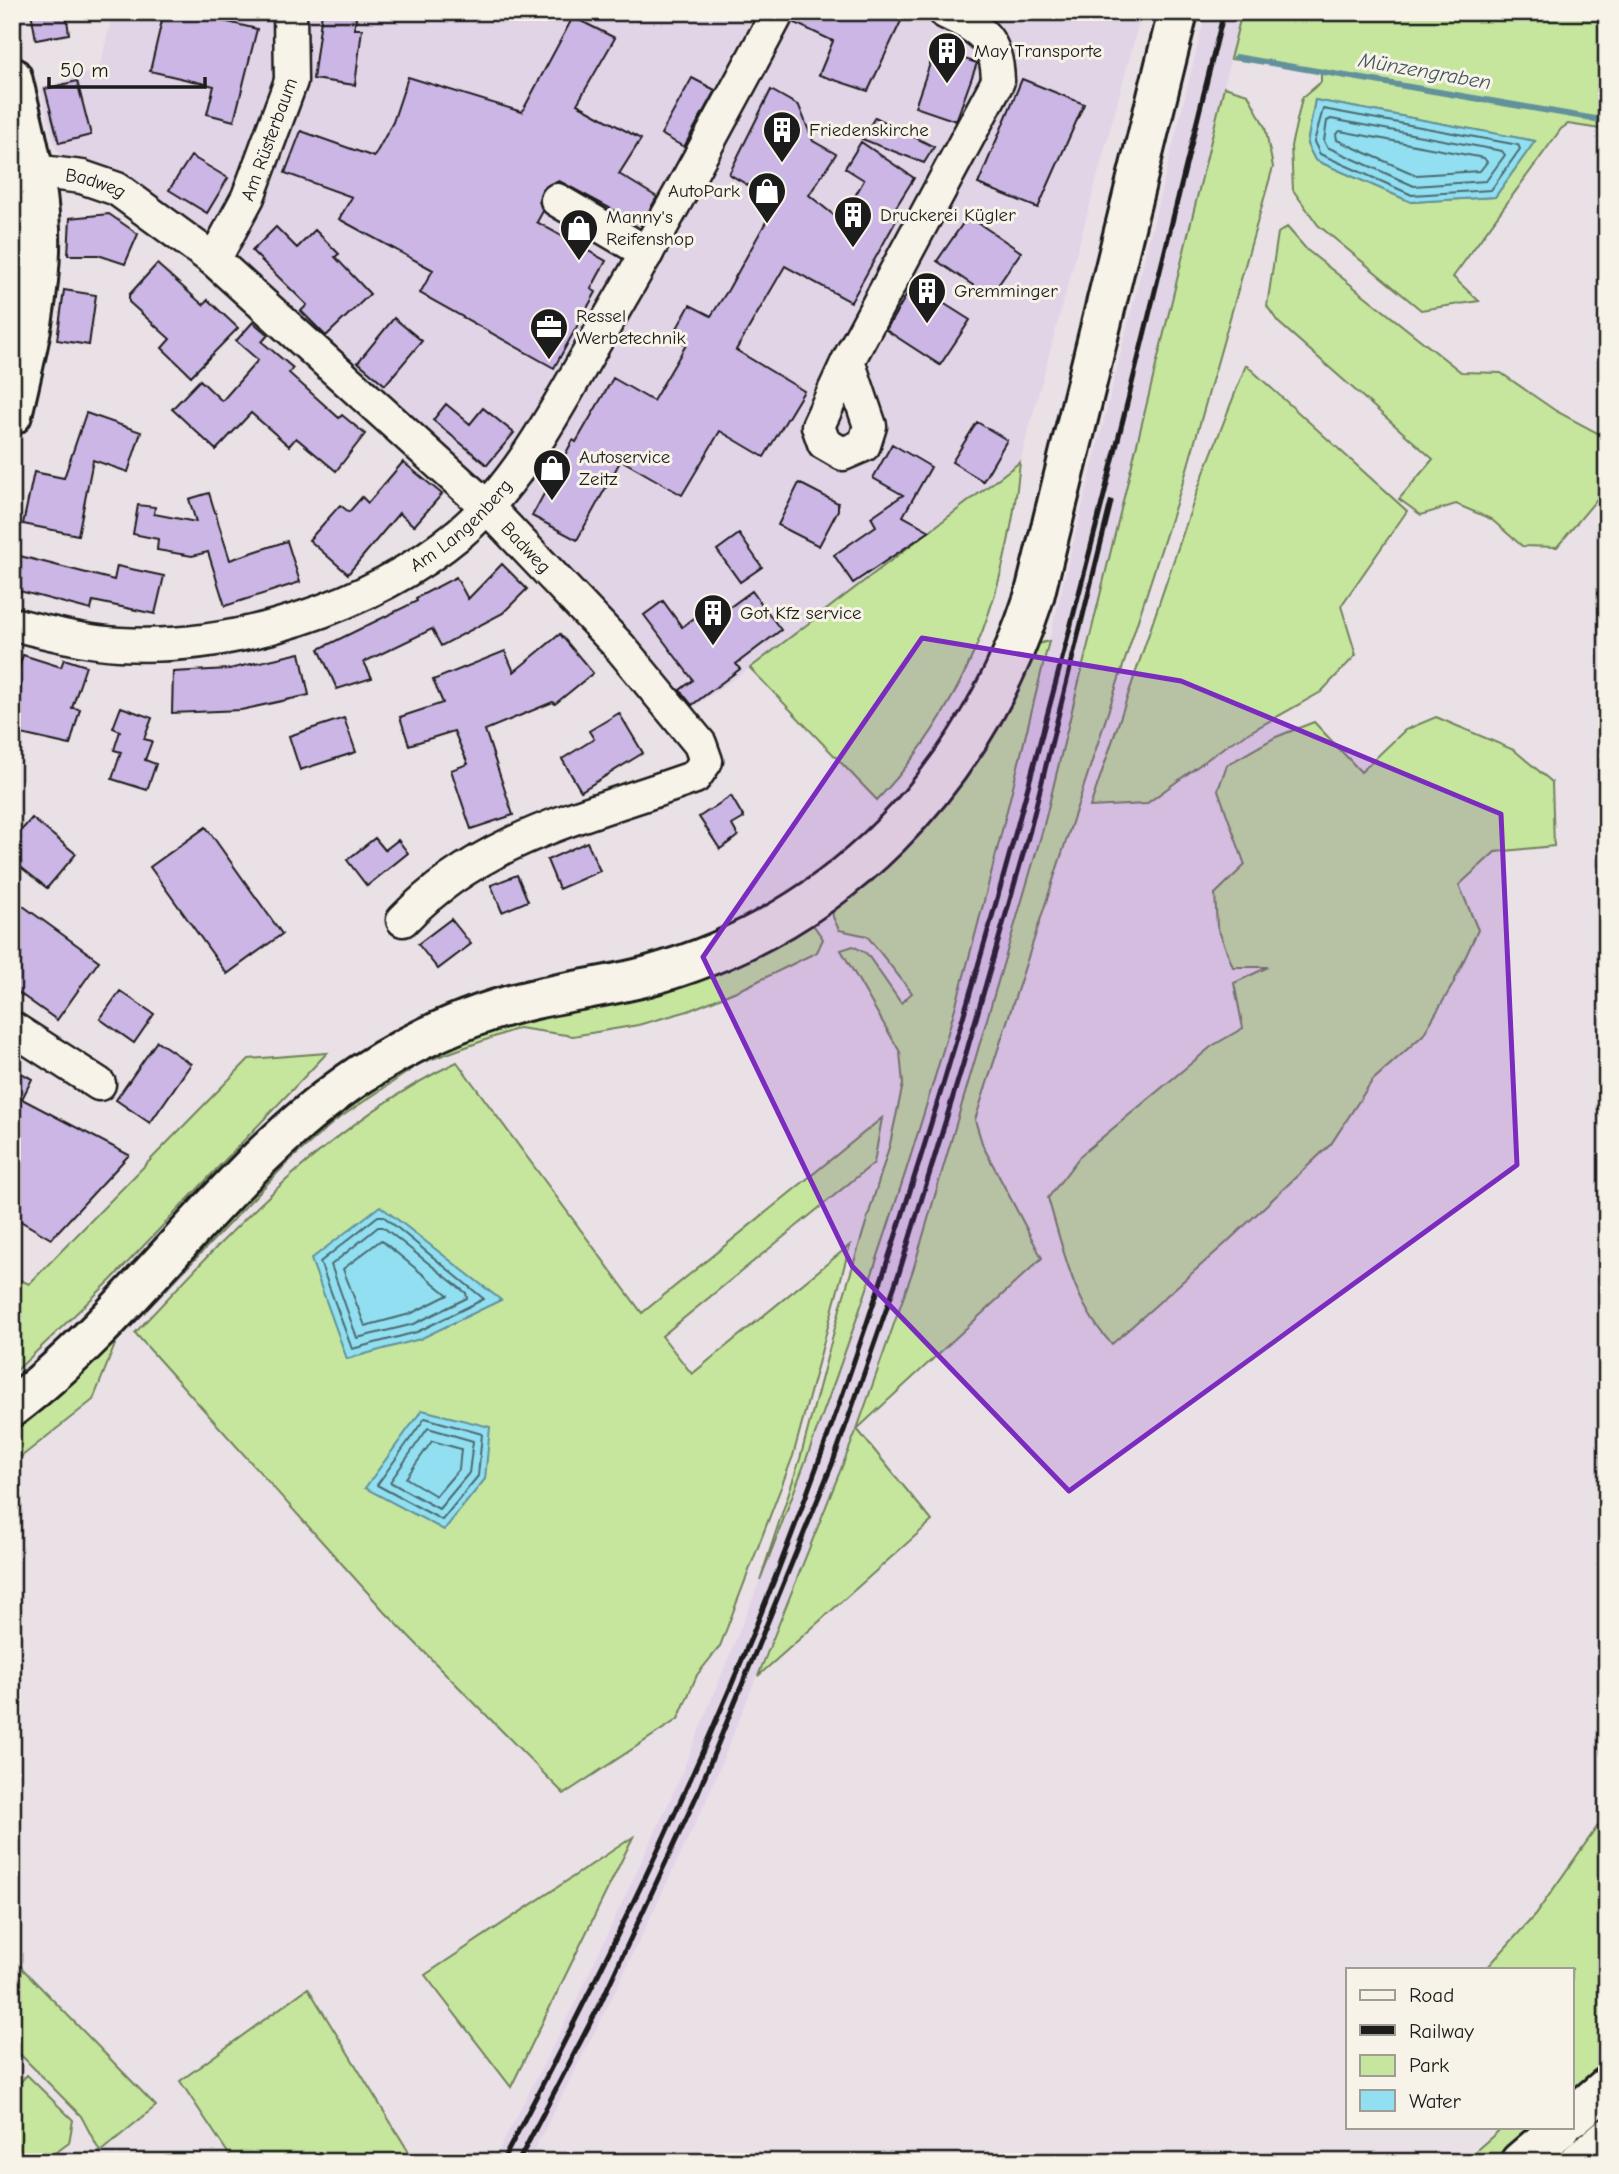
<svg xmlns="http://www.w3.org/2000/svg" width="1619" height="2174" viewBox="0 0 1619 2174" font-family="'Comic Neue',sans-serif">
  <rect width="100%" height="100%" fill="#eae1e7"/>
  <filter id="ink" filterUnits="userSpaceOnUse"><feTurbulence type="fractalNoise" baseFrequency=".0143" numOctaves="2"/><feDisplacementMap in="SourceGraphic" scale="14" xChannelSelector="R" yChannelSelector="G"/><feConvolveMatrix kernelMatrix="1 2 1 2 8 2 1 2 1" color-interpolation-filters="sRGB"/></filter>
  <g filter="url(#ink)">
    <path fill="#e1d4e7" d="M113 12H1142L1020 462 750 668 691 709 611 615 527 528 61 155 55 147 40 89 99 69Z
      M1206 12H1242L1043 829 913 1270 857 1429 707 1799 609 2004 528 2162H493L578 1997 676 1787 760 1580 806 1461 940 1060 1002 828Z"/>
    <path fill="#c6e69e" stroke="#71815d" stroke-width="2" fill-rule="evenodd" d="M1242 12H1607V130L1568 124 1561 129 1453 277 1479 301 1421 310 1318 225 1293 190 1291 146 1302 98 1321 82V70L1230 59ZM1315 100 1535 141 1495 197 1411 202 1315 160 1307 144Z
      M1224 87 1248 94 1265 127 1273 167 1185 476 975 1120 983 1146 1042 1258 857 1429 932 1521 758 1676 857 1429 913 1270 1043 829Z
      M1287 227 1307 250 1461 372 1501 373 1556 411 1607 438V487L1557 547 1522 546 1491 519 1456 504 1421 515 1399 499 1433 459 1278 322 1267 306 1278 233Z
      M1246 365 1407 511 1341 606 1356 655 1321 692 1227 745 1146 804 1090 807 1200 483Z
      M1020 462C1008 589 966 707 877 800L750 668Z
      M1049 641C1014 781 981 922 940 1060 888 1236 827 1409 760 1580L800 1459 841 1305 890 1144 903 1084 900 1052 841 950 853 946 867 954 901 1003 912 993 867 936 839 930 833 917 831 900 1034 645Z
      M1436 717 1514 750 1552 782 1554 846 1495 852 1459 885 1478 930 1452 986 1423 1035 1372 1081 1331 1144 1226 1243 1112 1344C1074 1306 1063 1248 1048 1198L1081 1155 1212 1046 1243 1028 1234 983 1268 967H1233L1217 926 1215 894 1245 865 1218 790 1227 765 1276 737 1314 722 1361 772 1405 730Z
      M804 921 814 926 823 939 817 952 746 987 688 1011 638 1025 573 1036 519 1028 421 1063 335 1121 288 1162 116 1342 93 1400 12 1464V1421L296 1135 414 1057Z
      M327 1053 111 1280 12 1375V1276L29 1284 249 1059Z
      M457 1062 642 1313 882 1118 874 1163 662 1336 692 1374 850 1245 793 1456 720 1646 697 1675 678 1719 564 1794 385 1612 135 1333C231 1231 329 1123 457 1062Z
      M1607 1813V2066L1572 2096V1969H1486L1535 1915Z
      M633 1837 511 2087 425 1975Z
      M12 1958 156 2106 100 2152 81 2116 12 2046Z
      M308 1988 415 2162H234L180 2081Z
      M27 2075 73 2120 69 2143 43 2162H12V2091Z
      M1503 2127H1536L1494 2162H1463Z"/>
    <path fill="#91dff0" stroke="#62919b" stroke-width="2" d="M1315 100 1535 141 1495 197 1411 202 1315 160 1307 144Z
      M380 1206 501 1300 420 1339 347 1359 311 1259Z
      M422 1410 490 1427 485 1479 444 1530 365 1488Z"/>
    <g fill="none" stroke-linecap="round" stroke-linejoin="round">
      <path stroke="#4b6a71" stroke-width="2" d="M1323 109 1518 145 1520 149 1491 190 1412 195 1320 154 1314 142Z
        M1331 119 1502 151 1505 155 1486 181 1414 186 1327 147 1324 141 1327 121Z
        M1340 131 1484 158 1487 162 1480 171 1416 175 1337 140 1336 134Z
        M378 1216H383L484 1299 417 1332 352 1349 320 1262Z
        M378 1227H383L466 1293 467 1298 414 1324 357 1338 331 1265Z
        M381 1240 448 1295 410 1314 365 1326 343 1269Z
        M425 1418 482 1434 478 1476 442 1520 377 1485Z
        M428 1428 473 1441 469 1473 439 1509 390 1482Z
        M432 1441 461 1449 459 1469 436 1496 406 1478Z"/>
      <path stroke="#62919b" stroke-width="6" d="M1236 57 1607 121"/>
    </g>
    <path fill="#cbb6e6" stroke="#1c1c1c" stroke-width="2" d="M31 12H66L69 34 36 40Z
      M164 12H186L257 29 234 121 207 114 214 86 150 71Z
      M322 12H357L354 29H362L355 85 313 79Z
      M796 12H887L902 19 868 91 819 75 833 41 793 22Z
      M573 17 615 38 577 104 641 139 619 174 657 197 641 225 559 181 542 190 539 201 543 211 537 222 606 261 591 289 596 292 554 368 420 293 433 270 339 219 352 197 285 173 301 131 374 157 393 122 408 77 522 112Z
      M935 49 977 63 956 121 915 107Z
      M692 78 715 90 684 147 661 134Z
      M1022 79 1084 104 1038 208 978 184Z
      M77 81 91 135 59 143 45 89Z
      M771 90 799 106 813 141 836 154 809 195 841 221 864 180 845 168 861 142 914 178 891 215 897 219 851 302 785 266 736 350 804 391 764 457 720 431 682 495 621 460 577 540 532 516 573 440 576 442 613 378 653 401 686 345 672 337 690 305 711 316 728 290 777 202 729 174Z
      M875 117 934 147 924 163 862 139Z
      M191 156 228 178 207 213 169 190Z
      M109 214 138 234 125 264 98 255H68L70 218Z
      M968 216 1021 252 992 294H986L937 261Z
      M276 227 297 248 315 230 339 254 335 257 370 294 326 336 301 311 307 305 252 251Z
      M157 264 203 305 208 300 238 328 191 376 162 348 170 339 129 302V295Z
      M913 284 970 320 940 365 886 330Z
      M64 290 96 295 89 345 57 340Z
      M394 318 422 341 385 385 358 362Z
      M253 322 268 335 262 342 293 368 289 373 339 418 342 415 365 434 336 471 296 438 289 446 251 413 216 450 172 409 200 380 222 401 258 360 236 341Z
      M446 404 470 424 483 408 514 433 487 465 433 420Z
      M86 413 141 432 128 472 93 460 78 535 23 524 34 472 64 478Z
      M977 422 1007 440 983 481 952 462Z
      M892 444 931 467 903 516 930 531 853 583 834 555 876 526 871 517 903 495 873 478Z
      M403 462 442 494 414 526 399 513 348 574 309 540 340 505 349 512 362 497 368 503Z
      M799 483 838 503V510L819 546 778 525Z
      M209 493 230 560 287 541 300 582 225 606 208 552 192 556 157 550 158 539 133 534 138 505 155 507 154 514 196 522 189 499Z
      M739 534 762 567 740 582 717 550Z
      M12 554 114 580 117 566 164 576 155 614 93 601 91 610 12 589Z
      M502 564 527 589 503 613 441 646 432 629 364 662 372 678 337 689 319 649 417 601 416 598 456 577 468 599Z
      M752 591 781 630 736 664 740 669 692 705 680 690 693 680 644 615 663 601 682 627 704 611 711 621Z
      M560 634 593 673 555 704 553 702 485 730 513 815 471 829 451 770 468 764 454 731 409 745 400 717 443 703 433 680 505 651 514 672Z
      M300 653 309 695 241 710 172 713 173 672 229 669Z
      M23 655 61 667 64 659 86 666 72 708 80 709 70 745 12 732 21 685 14 682Z
      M121 707 152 718 144 739 152 741 145 760 156 764 147 790 112 779 121 752 114 750 120 731 113 728Z
      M619 713 643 753 581 791 562 759 594 739 589 731Z
      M344 718 356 752 300 770 289 736Z
      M731 796 744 818 732 825 738 836 720 849 699 817Z
      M32 818 76 854 47 888 12 860V841Z
      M206 827 282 934 227 974 150 867Z
      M375 838 385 850 398 840 408 853 367 886 347 860Z
      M587 842 600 871 559 889 547 860Z
      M517 875 528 901 502 912 491 885Z
      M12 898 99 961 57 1020 12 988Z
      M451 919 471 944 438 969 418 944Z
      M120 991 154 1014 134 1043 100 1019Z
      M157 1041 191 1064 150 1123 116 1100Z
      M12 1068 32 1079 22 1099 129 1155 51 1239 12 1216Z"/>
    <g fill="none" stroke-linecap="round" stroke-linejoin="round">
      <defs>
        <g id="minor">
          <path id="s1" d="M34 171 82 177 117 189 214 260 487 507 620 647 700 744 706 761 695 777C590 815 483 836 403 920"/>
          <path d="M557 200 647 253"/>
          <path id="s2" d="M214 260 248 197 291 81 290 12"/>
          <path d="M848 361 870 426 864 445 843 454 824 443 818 426 848 361 998 81C997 38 982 30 945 12"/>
          <path id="s3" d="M12 624C47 632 83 642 119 644 234 651 371 607 460 533 520 482 559 404 598 337 661 230 720 122 778 12"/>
          <path d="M12 1028 99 1084"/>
        </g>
        <path id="major" d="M12 77C24 128 38 178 40 230 42 292 26 355 12 415
          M12 1407C140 1309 227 1164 361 1074 414 1040 474 1012 535 999 573 990 611 986 648 976 838 924 974 781 1034 597L1178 12"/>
        <path id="highway" d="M1572 2117 1607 2087
          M1520 2162 1561 2127
          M1579 2162 1607 2138"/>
      </defs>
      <use href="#minor" stroke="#1c1c1c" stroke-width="37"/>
      <use href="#major" stroke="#1c1c1c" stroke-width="44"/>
      <use href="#highway" stroke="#1c1c1c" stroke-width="44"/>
      <use href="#minor" stroke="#f7f3e8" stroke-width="32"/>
      <use href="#major" stroke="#f7f3e8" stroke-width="38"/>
      <use href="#highway" stroke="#f7f3e8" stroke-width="38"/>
      <path stroke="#1c1c1c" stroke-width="5" d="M502 2162C614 1950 719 1732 802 1507 982 1022 1099 514 1224 12
        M518 2162 601 2002 697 1795 833 1462 899 1273 963 1064 1030 830 1111 502"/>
    </g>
  </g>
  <path fill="#7b2cbf" fill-opacity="0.2" stroke="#7b2cbf" stroke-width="5" stroke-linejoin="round" d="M922 638 1181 681 1501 814 1517 1165 1069 1491 852 1266 703 957Z"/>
  <defs>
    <symbol id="building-pin" viewBox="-11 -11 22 30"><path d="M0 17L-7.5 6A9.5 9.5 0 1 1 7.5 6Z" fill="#1c1c1c" stroke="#f7f3e8"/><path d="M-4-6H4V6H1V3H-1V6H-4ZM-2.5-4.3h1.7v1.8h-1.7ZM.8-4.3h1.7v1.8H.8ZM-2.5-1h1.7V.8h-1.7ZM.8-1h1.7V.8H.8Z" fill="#fff"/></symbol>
    <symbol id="shop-pin" viewBox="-11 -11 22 30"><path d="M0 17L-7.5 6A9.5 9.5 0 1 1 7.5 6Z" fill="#1c1c1c" stroke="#f7f3e8"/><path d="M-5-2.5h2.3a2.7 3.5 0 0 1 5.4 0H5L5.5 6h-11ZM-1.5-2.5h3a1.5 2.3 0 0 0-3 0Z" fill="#fff"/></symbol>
    <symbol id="office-pin" viewBox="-11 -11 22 30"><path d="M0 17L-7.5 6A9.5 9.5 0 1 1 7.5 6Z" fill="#1c1c1c" stroke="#f7f3e8"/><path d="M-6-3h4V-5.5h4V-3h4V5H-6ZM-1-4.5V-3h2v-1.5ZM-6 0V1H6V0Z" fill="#fff"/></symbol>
  </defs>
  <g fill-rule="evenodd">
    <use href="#building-pin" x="925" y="29" width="44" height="60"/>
    <use href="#building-pin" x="760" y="108" width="44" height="60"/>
    <use href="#shop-pin" x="745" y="169" width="44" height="60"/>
    <use href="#building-pin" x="831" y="193" width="44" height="60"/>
    <use href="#shop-pin" x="557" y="206" width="44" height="60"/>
    <use href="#building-pin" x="905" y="269" width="44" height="60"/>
    <use href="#office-pin" x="527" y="305" width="44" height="60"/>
    <use href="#shop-pin" x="530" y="446" width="44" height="60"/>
    <use href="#building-pin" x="691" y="591" width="44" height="60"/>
  </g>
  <g text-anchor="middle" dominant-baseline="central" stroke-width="6" stroke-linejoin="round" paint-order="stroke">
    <g font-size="19" fill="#1c1c1c" stroke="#f7f3e8" text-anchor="start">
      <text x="974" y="51">May Transporte</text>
      <text x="809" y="130">Friedenskirche</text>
      <text x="740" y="191" text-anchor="end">AutoPark</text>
      <text x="880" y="215">Druckerei Kügler</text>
      <text x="606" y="217">Manny's<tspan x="606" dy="22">Reifenshop</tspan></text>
      <text x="954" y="291">Gremminger</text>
      <text x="576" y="316">Ressel<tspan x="576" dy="22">Werbetechnik</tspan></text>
      <text x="579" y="457">Autoservice<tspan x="579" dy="22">Zeitz</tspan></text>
      <text x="740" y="613">Got Kfz service</text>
    </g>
    <g font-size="19" fill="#1c1c1c" stroke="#f7f3e8">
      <text stroke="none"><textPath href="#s2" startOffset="133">Am Rüsterbaum</textPath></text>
      <text stroke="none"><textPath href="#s1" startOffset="63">Badweg</textPath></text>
      <text stroke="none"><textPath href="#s3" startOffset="481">Am Langenberg</textPath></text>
      <text stroke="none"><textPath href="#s1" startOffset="630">Badweg</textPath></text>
    </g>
    <g font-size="21" font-style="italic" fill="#3f565c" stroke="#f7f3e8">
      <text transform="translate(1425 71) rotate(10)">Münzengraben</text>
    </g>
  </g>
  <rect width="1619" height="2174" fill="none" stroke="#f7f3e8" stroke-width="42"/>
  <rect x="21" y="21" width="1577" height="2132" fill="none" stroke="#1c1c1c" stroke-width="2.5" filter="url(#ink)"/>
  <rect x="1346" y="1968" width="228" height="161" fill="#f7f3e8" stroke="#9f9d96" stroke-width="2"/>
  <rect x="1360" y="1990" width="35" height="10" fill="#f7f3e8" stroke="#9f9d96" stroke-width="2"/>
  <text x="1409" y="2002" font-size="21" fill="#1c1c1c">Road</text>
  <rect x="1360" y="2025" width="35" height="10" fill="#1c1c1c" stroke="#9f9d96" stroke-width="2"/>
  <text x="1409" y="2038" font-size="21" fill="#1c1c1c">Railway</text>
  <rect x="1360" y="2055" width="35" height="21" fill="#c6e69e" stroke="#9f9d96" stroke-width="2"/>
  <text x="1409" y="2072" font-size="21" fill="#1c1c1c">Park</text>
  <rect x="1360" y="2090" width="35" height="21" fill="#91dff0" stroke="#9f9d96" stroke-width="2"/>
  <text x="1409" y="2108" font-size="21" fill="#1c1c1c">Water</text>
  <path d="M49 77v10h156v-10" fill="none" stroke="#1c1c1c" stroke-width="3.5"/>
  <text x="60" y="77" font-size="21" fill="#1c1c1c" stroke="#f7f3e8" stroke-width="5" paint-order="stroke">50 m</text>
</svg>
